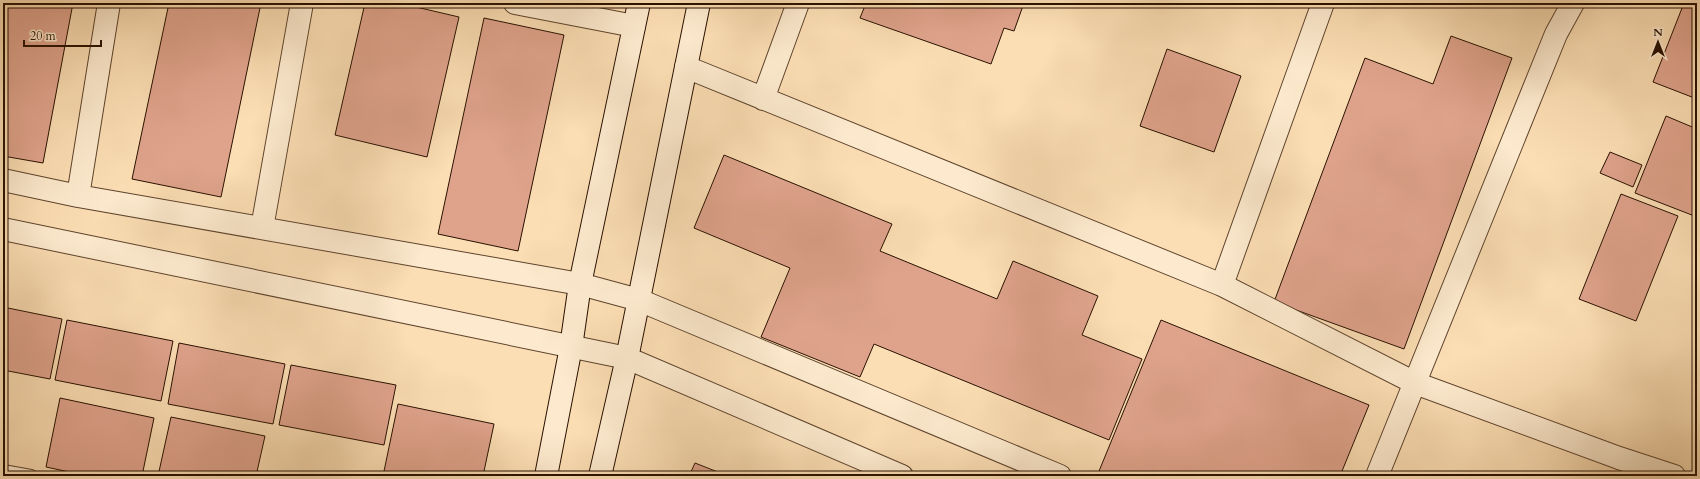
<svg xmlns="http://www.w3.org/2000/svg" width="1700" height="479" viewBox="0 0 1700 479" font-family="Cardo,serif">
  <rect width="100%" height="100%" fill="#fcdeb4"/>
  <filter id="stains"><feTurbulence type="fractalNoise" baseFrequency=".005" numOctaves="4"/><feColorMatrix values="0 0 0 0 .2 0 0 0 0 .09 0 0 0 0 .02 0 0 0 .5 -.17"/></filter>
  <radialGradient id="worn" r=".72"><stop offset=".6" stop-color="#630" stop-opacity="0"/><stop offset="1" stop-color="#630" stop-opacity=".3"/></radialGradient>
  <path fill="#dfa38c" stroke="#291100" d="M3 3H73L43 163 3 156Z
    M169 3H261L221 197 132 179Z
    M365 3H399L459 17 427 157 335 135Z
    M866 3H1024L1014 31 1004 28 991 64 860 18Z
    M1684 3H1697V99L1653 82Z
    M484 18 564 35 518 251 438 234Z
    M1451 36 1512 58 1404 349 1274 302 1365 58 1433 84Z
    M1167 49 1241 76 1214 152 1140 126Z
    M1666 116 1697 129V217L1635 193Z
    M1610 152 1642 165 1633 187 1600 173Z
    M724 155 892 224 880 251 997 299 1013 261 1098 296 1082 335 1142 359 1109 440 874 344 860 377 761 337 790 268 694 228Z
    M1621 194 1678 216 1636 321 1579 299Z
    M3 307 62 319 50 379 3 370Z
    M67 320 173 341 161 401 55 380Z
    M1161 320 1369 405 1340 476H1097Z
    M179 343 285 364 273 424 168 404Z
    M291 365 396 385 384 445 279 425Z
    M60 398 154 418 142 476H88L46 467Z
    M398 404 494 424 483 476H383Z
    M171 417 265 436 256 476H158Z
    M695 463 728 476H689Z"/>
  <g fill="none" stroke-linecap="round" stroke-linejoin="round">
    <defs>
      <path id="lane" d="M3 471 31 476"/>
      <path id="street" d="M515 3 634 26
        M686 67 1222 285 1415 383 1619 458 1674 476
        M763 99 798 3
        M3 180 78 196 580 284 639 300 1060 476
        M78 196 109 3
        M262 228 302 3
        M3 229 627 358 902 476
        M1222 285 1323 3
        M1377 476 1556 34 1573 3"/>
      <path id="secondary" d="M546 476 571 347 580 284 639 3
        M600 476 627 358 699 3"/>
    </defs>
    <use href="#lane" stroke="#5e442d" stroke-width="14"/>
    <use href="#street" stroke="#5e442d" stroke-width="24"/>
    <use href="#secondary" stroke="#291100" stroke-width="24"/>
    <use href="#lane" stroke="#fdeace" stroke-width="12"/>
    <use href="#street" stroke="#fdeace" stroke-width="22"/>
    <use href="#secondary" stroke="#fdeace" stroke-width="22"/>
  </g>
  <rect width="1700" height="479" fill="none" stroke="#fcdeb4" stroke-width="16"/>
  <rect x="4" y="4" width="1692" height="471" fill="none" stroke="#291100" stroke-width="2"/>
  <rect x="8" y="8" width="1684" height="463" fill="none" stroke="#291100"/>
  <g transform="translate(1658 42)" stroke="#fdeace" stroke-width="3" paint-order="stroke">
  <path d="M0-3L7 15L0 10L-7 15Z" fill="#291100"/>
  <text y="-6" font-size="11" font-weight="bold" text-anchor="middle" fill="#291100">N</text>
  </g>
  <path d="M24 40v6h77v-6" fill="none" stroke="#291100" stroke-width="2"/>
  <text x="30" y="40" font-size="12" fill="#291100" stroke="#fdeace" stroke-width="3" paint-order="stroke">20 m</text>
  <rect width="100%" height="100%" filter="url(#stains)"/>
  <rect width="100%" height="100%" fill="url(#worn)"/>
</svg>
